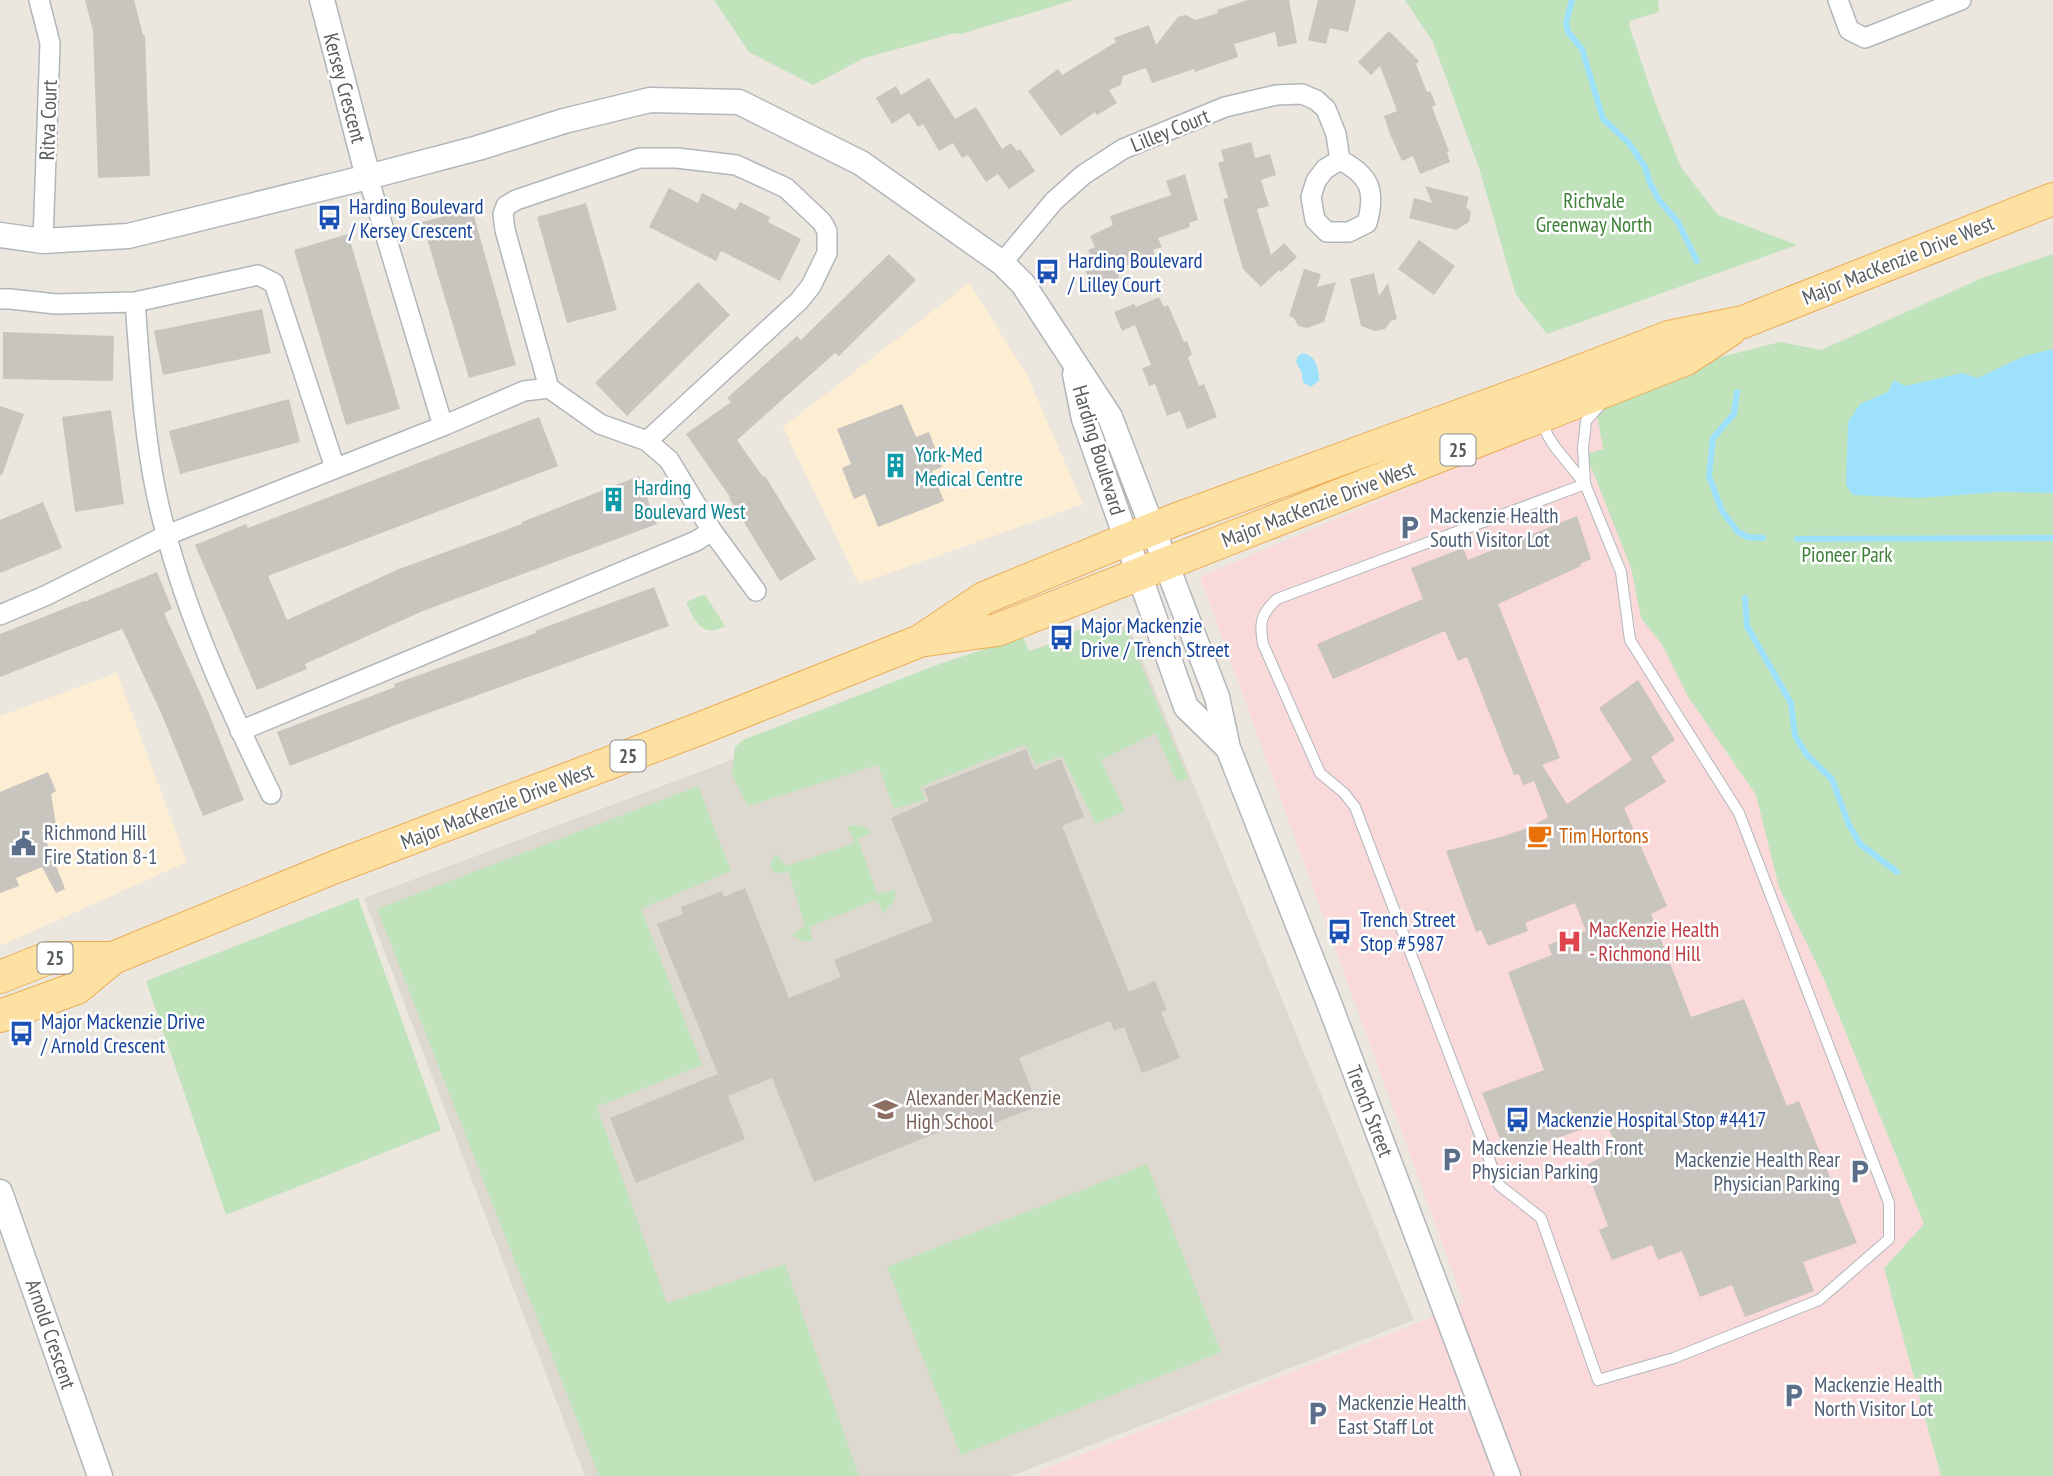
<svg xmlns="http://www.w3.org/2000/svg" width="2053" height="1476" viewBox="0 0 2053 1476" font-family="'PT Sans Narrow',sans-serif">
  <rect width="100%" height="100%" fill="#ebe7df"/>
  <path fill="#fcedd3" d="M969 283 1027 375 1083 504 859 584 783 427Z
    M117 673 187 862 0 946V716Z"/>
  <path fill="#ddd8d0" d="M1125 618 1414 1320 1011 1476H585L364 898 947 679Z"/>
  <path fill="#fad9db" d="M1596 408 1609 481 1646 612 1687 695 1756 795 1779 887 1823 977 1924 1224 1884 1268 1941 1476H1041L1039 1471 1408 1327 1464 1303 1200 577Z"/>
  <path fill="#c1e3bb" d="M714 0H1074L961 34 955 33 864 58 813 85 749 52Z
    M1405 0H1658L1659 12 1630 21 1629 25 1653 97 1681 167 1718 215 1797 245 1547 334 1516 295 1479 168 1433 42Z
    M2053 254V1476H1941L1884 1268 1924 1224 1823 977 1779 887 1756 795 1687 695 1663 646 1641 618 1631 568 1586 454 1603 449 1596 408 1669 370 1780 342 1821 350 1982 278Z
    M703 595 706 596 725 626C702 639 694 620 686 602Z
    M1111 619 1129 636 1188 778 1177 782 1156 733 1101 760 1125 811 1096 824 1062 756 1036 765 1025 745 920 787 925 800 894 809 878 765 748 806 732 775 735 747 743 740 942 663 1023 637 1029 651 1064 641 1062 635Z
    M698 786 731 871 641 909 702 1065 597 1107 667 1303 785 1264 859 1476H599L377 909Z
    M859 825 869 829 871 833 858 839 877 894 895 890V899L884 914 876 900 810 927 813 941H802L792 935 805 926 788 871 775 874 770 866 776 853 786 866 855 843 847 826Z
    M358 898 441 1130 226 1215 146 981Z
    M1147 1164 1221 1352 961 1455 887 1267Z"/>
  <path fill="#9ee1fc" d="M2053 349V493L1999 492 1918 498 1853 495 1846 485 1848 422 1860 404 1888 392 1894 380 1905 386 1962 373 1978 378 2024 356Z
    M1302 353C1316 355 1319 369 1319 381L1310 387 1303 382C1302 379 1302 376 1302 373 1299 365 1291 360 1302 353Z"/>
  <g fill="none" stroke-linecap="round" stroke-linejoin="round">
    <path stroke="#9ee1fc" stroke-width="6" d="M1572 0 1566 23 1568 32 1582 49 1603 119 1629 143 1645 167 1650 183 1659 200 1678 222 1697 261
      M1737 392 1734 414 1713 438 1709 476 1722 511 1738 532 1748 537 1763 538
      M1797 539 2053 538
      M1745 598 1747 626 1791 703 1795 736 1807 755 1832 779 1849 825 1860 844 1897 872"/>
  </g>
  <path fill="#c8c4be" d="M85 0H134L143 35H145L150 176 98 178 93 30Z
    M1248 0H1289L1297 43 1278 47 1275 32 1234 44 1238 57 1195 72 1194 69 1152 83 1146 68 1123 76 1121 85 1109 90 1117 103 1097 115 1095 112 1061 136 1028 91 1058 69 1062 75 1116 42 1114 38 1149 25 1156 45 1178 17 1185 15 1196 20 1218 13 1217 10Z
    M1318 0H1356L1348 32 1330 28 1326 44 1308 40Z
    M1389 31 1419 61 1416 64 1427 92 1430 91 1436 105 1432 107 1449 151 1447 152 1450 162 1420 174 1413 156 1402 161 1390 134 1384 116 1397 111 1380 66 1371 75 1358 62Z
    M929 78 955 119 976 107 1002 149 1011 143 1017 151 1020 149 1035 171 1009 189 998 174 986 182 968 155 962 158 953 143 939 151 923 124 918 127 909 113 892 124 876 98 896 86 901 95Z
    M1251 142 1255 158 1270 154 1276 175 1261 180 1269 206 1257 209 1271 255 1284 243 1297 257 1281 272 1279 270 1261 287 1243 269 1223 199 1228 198 1218 163 1224 161 1221 150Z
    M1185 174 1198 220 1189 223 1190 227 1158 238 1162 247 1153 250 1155 255 1120 268 1117 288 1092 284 1079 259 1090 254 1088 250 1095 247 1090 236 1113 225 1110 216 1171 195 1166 181Z
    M1425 186 1469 197 1466 207 1471 212 1469 222 1456 230 1409 218 1414 198 1432 203Z
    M669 188 698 203 702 193 736 210 740 202 770 217 768 222 801 239 780 281 721 251 716 261 649 227Z
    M586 203 617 310 567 323 537 217Z
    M472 209 516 365 469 378 422 222Z
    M348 234 400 409 346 425 294 250Z
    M1419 240 1455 266 1434 295 1398 269Z
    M889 254 916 280 839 356 835 353 737 440 763 477 765 476 816 559 780 581 729 498 730 497 686 434 731 402 727 398 797 336 801 340Z
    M1304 269 1321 274 1317 287 1336 282 1324 322 1307 328 1298 326 1294 318 1289 316Z
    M1374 273 1379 296 1388 283 1397 319 1391 321 1385 329 1375 331 1361 326 1350 279Z
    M698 282 730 315 627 416 595 383Z
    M1159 297 1164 307 1168 305 1184 342 1187 341 1192 354 1188 358 1199 386 1204 384 1217 417 1187 429 1180 411 1167 416 1155 384 1149 386 1142 368 1151 365 1135 325 1122 331 1114 312 1134 304 1136 307Z
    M262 309 271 353 163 375 154 331Z
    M3 332 114 336 113 381 3 379Z
    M289 399 300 442 180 474 169 431Z
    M902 404 916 437 929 432 942 467 932 471 944 501 878 527 865 494 854 499 842 468 851 464 837 429Z
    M0 406 24 414 2 475H0Z
    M111 410 124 504 75 512 62 417Z
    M539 417 558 466 268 576 287 620 399 569 522 524V522L639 476 657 524 423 611 305 664 307 669 257 690 195 545 246 524 248 528Z
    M43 502 62 548 0 573V520Z
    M1577 516 1591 559 1580 564 1581 566 1498 604 1560 758 1542 765 1567 804 1632 760 1599 708 1638 680 1675 740 1651 757 1666 782 1624 808 1667 906 1651 914 1691 1017 1744 999 1787 1106 1799 1101 1857 1243 1803 1262 1814 1291 1745 1317 1732 1285 1700 1297 1682 1251 1658 1260 1652 1245 1612 1260 1599 1230 1608 1226 1585 1166 1617 1149 1606 1121 1531 1147 1507 1157 1482 1093 1544 1070 1508 972 1552 955 1548 945 1586 931 1575 903 1525 923 1528 931 1488 946 1481 930 1476 932 1446 851 1501 837 1532 826 1548 817 1534 781 1523 785 1519 774 1514 775 1467 657 1458 661 1445 631 1333 679 1317 644 1423 599 1411 568 1463 548 1468 560Z
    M157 572 172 609 164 613 202 697 244 800 203 816 162 715 122 629 0 677V634L84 601H88V600Z
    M654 587 669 626 398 724 290 766 277 732 395 687 394 684 536 633 535 631Z
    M1026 749 1034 770 1061 759 1084 817 1062 826 1095 909 1129 992 1155 981 1167 1010 1161 1012 1180 1058 1142 1073 1124 1027 1114 1031 1110 1021 1019 1058 1038 1106 980 1129 979 1126 972 1129 969 1120 814 1182 772 1078 728 1096 745 1139 636 1183 610 1118 718 1074 657 924 683 914 681 907 722 891 724 897 745 888 789 998 841 977 834 960 933 921 891 818 929 801 924 789Z
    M48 772 56 791 51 794 56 824 42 830 65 889 56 893 42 867 16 878 19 886 0 893V792Z"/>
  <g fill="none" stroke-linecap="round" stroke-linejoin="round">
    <defs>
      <path id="service" d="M1541 420 1548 436 1555 447 1585 484 1621 572 1630 640 1739 813 1889 1203V1239L1819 1300 1674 1358 1598 1380 1541 1218 1499 1185 1355 807 1344 793 1320 773 1263 644C1259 622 1261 614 1277 599L1585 484
        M1585 483 1583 448 1586 421 1602 403"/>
      <path id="minor" d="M39 0 50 43 43 241
        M1838 0 1849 30 1865 38 1961 0
        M368 177 443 426
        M1002 263 1054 201 1083 175 1123 149 1225 107 1276 95 1302 94 1316 100 1326 109 1336 134 1340 160 1325 169 1316 181 1311 197 1315 220 1327 232H1349L1367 223C1376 191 1370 175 1340 160
        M0 299H10L56 304 135 302 258 275 274 283 335 468
        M135 302C140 365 143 429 156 492 178 597 224 698 271 794
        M647 441 799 301 811 286 827 253V231L822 222 786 188 736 165 677 158H640L516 200 506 206 503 214 505 230 549 388 600 424 647 441 669 460 712 531 756 591
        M0 615 47 595 167 535 443 426 524 391 549 388
        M240 731 696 541 712 531"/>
      <path id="tertiary" d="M322 0 368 177
        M0 235 43 241 128 236 368 177 478 148 564 121 650 100 739 102 861 163 1002 263 1023 284 1110 417 1217 697 1228 748 1329 1003 1508 1476
        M1075 374 1084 419 1186 707 1228 748
        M0 1192 100 1476"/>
      <path id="primary" d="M926 640 997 630 1686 359 1730 330
        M0 977 48 958H113
        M0 1016 77 988 113 958 335 867 699 729 920 641 984 598 1177 519 1549 383 1669 337 1743 322 2053 199"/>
    </defs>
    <use href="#service" stroke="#b2b6ba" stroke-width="12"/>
    <use href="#minor" stroke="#b2b6ba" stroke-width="22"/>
    <use href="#tertiary" stroke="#b2b6ba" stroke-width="27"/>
    <use href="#primary" stroke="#edad56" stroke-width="34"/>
    <use href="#service" stroke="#fff" stroke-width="10"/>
    <use href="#minor" stroke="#fff" stroke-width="19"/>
    <use href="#tertiary" stroke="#fff" stroke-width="24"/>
    <use href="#primary" stroke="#fde1a2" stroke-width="32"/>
  </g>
  <defs>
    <symbol id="bus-bare" viewBox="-9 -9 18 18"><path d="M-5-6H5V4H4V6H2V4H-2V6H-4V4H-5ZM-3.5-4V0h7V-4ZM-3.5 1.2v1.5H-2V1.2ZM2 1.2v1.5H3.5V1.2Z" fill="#1a4fb4" stroke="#fff" stroke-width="2.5" paint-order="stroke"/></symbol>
    <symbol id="building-bare" viewBox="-9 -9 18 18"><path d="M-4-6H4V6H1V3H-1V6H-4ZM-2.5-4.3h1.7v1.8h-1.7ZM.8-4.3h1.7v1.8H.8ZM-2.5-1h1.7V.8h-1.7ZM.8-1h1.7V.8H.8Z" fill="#0f9aa8" stroke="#fff" stroke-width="2.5" paint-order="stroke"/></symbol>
    <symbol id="parking-bare" viewBox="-9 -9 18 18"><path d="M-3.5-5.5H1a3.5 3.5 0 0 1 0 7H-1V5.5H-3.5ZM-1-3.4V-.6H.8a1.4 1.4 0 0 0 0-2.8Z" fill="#5c6f8a" stroke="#fff" stroke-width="2.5" paint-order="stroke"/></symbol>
    <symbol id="cafe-bare" viewBox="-9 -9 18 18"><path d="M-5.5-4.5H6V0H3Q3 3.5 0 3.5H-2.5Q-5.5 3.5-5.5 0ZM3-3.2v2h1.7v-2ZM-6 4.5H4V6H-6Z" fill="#e8710a" stroke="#fff" stroke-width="2.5" paint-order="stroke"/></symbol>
    <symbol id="civic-bare" viewBox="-9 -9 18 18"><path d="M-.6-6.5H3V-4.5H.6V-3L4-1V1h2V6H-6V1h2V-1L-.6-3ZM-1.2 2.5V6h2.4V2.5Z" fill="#5c6f8a" stroke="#fff" stroke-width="2.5" paint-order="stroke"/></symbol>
    <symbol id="hospital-bare" viewBox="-9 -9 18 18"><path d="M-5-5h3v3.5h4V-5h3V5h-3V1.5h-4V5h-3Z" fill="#e0444e" stroke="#fff" stroke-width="2.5" paint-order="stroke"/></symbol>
    <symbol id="school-bare" viewBox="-9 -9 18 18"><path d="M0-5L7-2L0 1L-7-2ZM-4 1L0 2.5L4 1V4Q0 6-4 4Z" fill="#8d6e63" stroke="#fff" stroke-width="2.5" paint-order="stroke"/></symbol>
  </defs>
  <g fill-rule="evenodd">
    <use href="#bus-bare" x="312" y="200" width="35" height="35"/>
    <use href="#bus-bare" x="1030" y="254" width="35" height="35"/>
    <use href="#building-bare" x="878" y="448" width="35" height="35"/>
    <use href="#building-bare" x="596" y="482" width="35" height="35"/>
    <use href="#parking-bare" x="1392" y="510" width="35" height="35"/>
    <use href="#bus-bare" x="1044" y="620" width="35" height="35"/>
    <use href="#cafe-bare" x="1522" y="818" width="35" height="35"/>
    <use href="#civic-bare" x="6" y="826" width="35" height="35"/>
    <use href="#bus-bare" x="1322" y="914" width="35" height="35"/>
    <use href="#hospital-bare" x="1552" y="924" width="35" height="35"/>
    <use href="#bus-bare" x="4" y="1016" width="35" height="35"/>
    <use href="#school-bare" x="868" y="1092" width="35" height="35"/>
    <use href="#bus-bare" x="1500" y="1102" width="35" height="35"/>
    <use href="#parking-bare" x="1434" y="1142" width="35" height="35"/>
    <use href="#parking-bare" x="1842" y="1154" width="35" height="35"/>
    <use href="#parking-bare" x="1776" y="1378" width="35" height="35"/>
    <use href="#parking-bare" x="1300" y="1396" width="35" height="35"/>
  </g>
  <g text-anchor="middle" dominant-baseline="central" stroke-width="5" stroke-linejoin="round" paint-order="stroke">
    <g fill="#fff" stroke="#8a8e90" stroke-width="2">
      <rect x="1440.5" y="434.5" width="35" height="31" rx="5"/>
      <rect x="610.5" y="740.5" width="35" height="31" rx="5"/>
      <rect x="37.5" y="942.5" width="35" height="31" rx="5"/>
    </g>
    <g font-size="19" font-weight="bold" fill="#585d60">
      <text x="1458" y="450">25</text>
      <text x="628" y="756">25</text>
      <text x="55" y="958">25</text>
    </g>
    <g font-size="21" fill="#585d60" stroke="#fff">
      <text transform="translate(345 88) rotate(75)">Kersey Crescent</text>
      <text transform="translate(48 120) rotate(-88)">Ritva Court</text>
      <text transform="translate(1170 130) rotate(-22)">Lilley Court</text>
      <text transform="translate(1898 260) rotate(-22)">Major MacKenzie Drive West</text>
      <text transform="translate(1099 450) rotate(73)">Harding Boulevard</text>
      <text transform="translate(1318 504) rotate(-21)">Major MacKenzie Drive West</text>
      <text transform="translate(497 806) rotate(-21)">Major MacKenzie Drive West</text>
      <text transform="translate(1370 1111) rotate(69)">Trench Street</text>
      <text transform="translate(51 1334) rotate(71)">Arnold Crescent</text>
    </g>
    <g font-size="21" fill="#3d8136" stroke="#fff">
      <text x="1594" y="200">Richvale<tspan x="1594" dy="24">Greenway North</tspan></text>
      <text x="1847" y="554">Pioneer Park</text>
    </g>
    <g font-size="21" fill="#164399" stroke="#fff" text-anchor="start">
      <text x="349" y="206">Harding Boulevard<tspan x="349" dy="24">/ Kersey Crescent</tspan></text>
      <text x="1068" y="260">Harding Boulevard<tspan x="1068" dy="24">/ Lilley Court</tspan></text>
      <text x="1081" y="625">Major Mackenzie<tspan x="1081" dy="24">Drive / Trench Street</tspan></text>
      <text x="1360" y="919">Trench Street<tspan x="1360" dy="24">Stop #5987</tspan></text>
      <text x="41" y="1021">Major Mackenzie Drive<tspan x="41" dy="24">/ Arnold Crescent</tspan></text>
      <text x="1537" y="1119">Mackenzie Hospital Stop #4417</text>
    </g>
    <g font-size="21" fill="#0d838f" stroke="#fff" text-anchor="start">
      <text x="915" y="454">York-Med<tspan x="915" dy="24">Medical Centre</tspan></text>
      <text x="634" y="487">Harding<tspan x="634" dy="24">Boulevard West</tspan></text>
    </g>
    <g font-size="21" fill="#4e5e75" stroke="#fff" text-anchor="start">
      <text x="1430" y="515">Mackenzie Health<tspan x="1430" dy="24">South Visitor Lot</tspan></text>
      <text x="44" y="832">Richmond Hill<tspan x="44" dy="24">Fire Station 8-1</tspan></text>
      <text x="1472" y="1147">Mackenzie Health Front<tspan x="1472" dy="24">Physician Parking</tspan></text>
      <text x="1840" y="1159" text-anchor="end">Mackenzie Health Rear<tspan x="1840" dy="24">Physician Parking</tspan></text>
      <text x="1814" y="1384">Mackenzie Health<tspan x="1814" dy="24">North Visitor Lot</tspan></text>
      <text x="1338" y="1402">Mackenzie Health<tspan x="1338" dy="24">East Staff Lot</tspan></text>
    </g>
    <g font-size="21" fill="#c56008" stroke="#fff" text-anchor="start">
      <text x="1559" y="835">Tim Hortons</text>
    </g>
    <g font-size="21" fill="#be3a42" stroke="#fff" text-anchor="start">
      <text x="1589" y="929">MacKenzie Health<tspan x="1589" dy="24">- Richmond Hill</tspan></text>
    </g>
    <g font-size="21" fill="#785e54" stroke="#fff" text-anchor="start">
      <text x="906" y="1097">Alexander MacKenzie<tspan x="906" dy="24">High School</tspan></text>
    </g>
  </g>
</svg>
